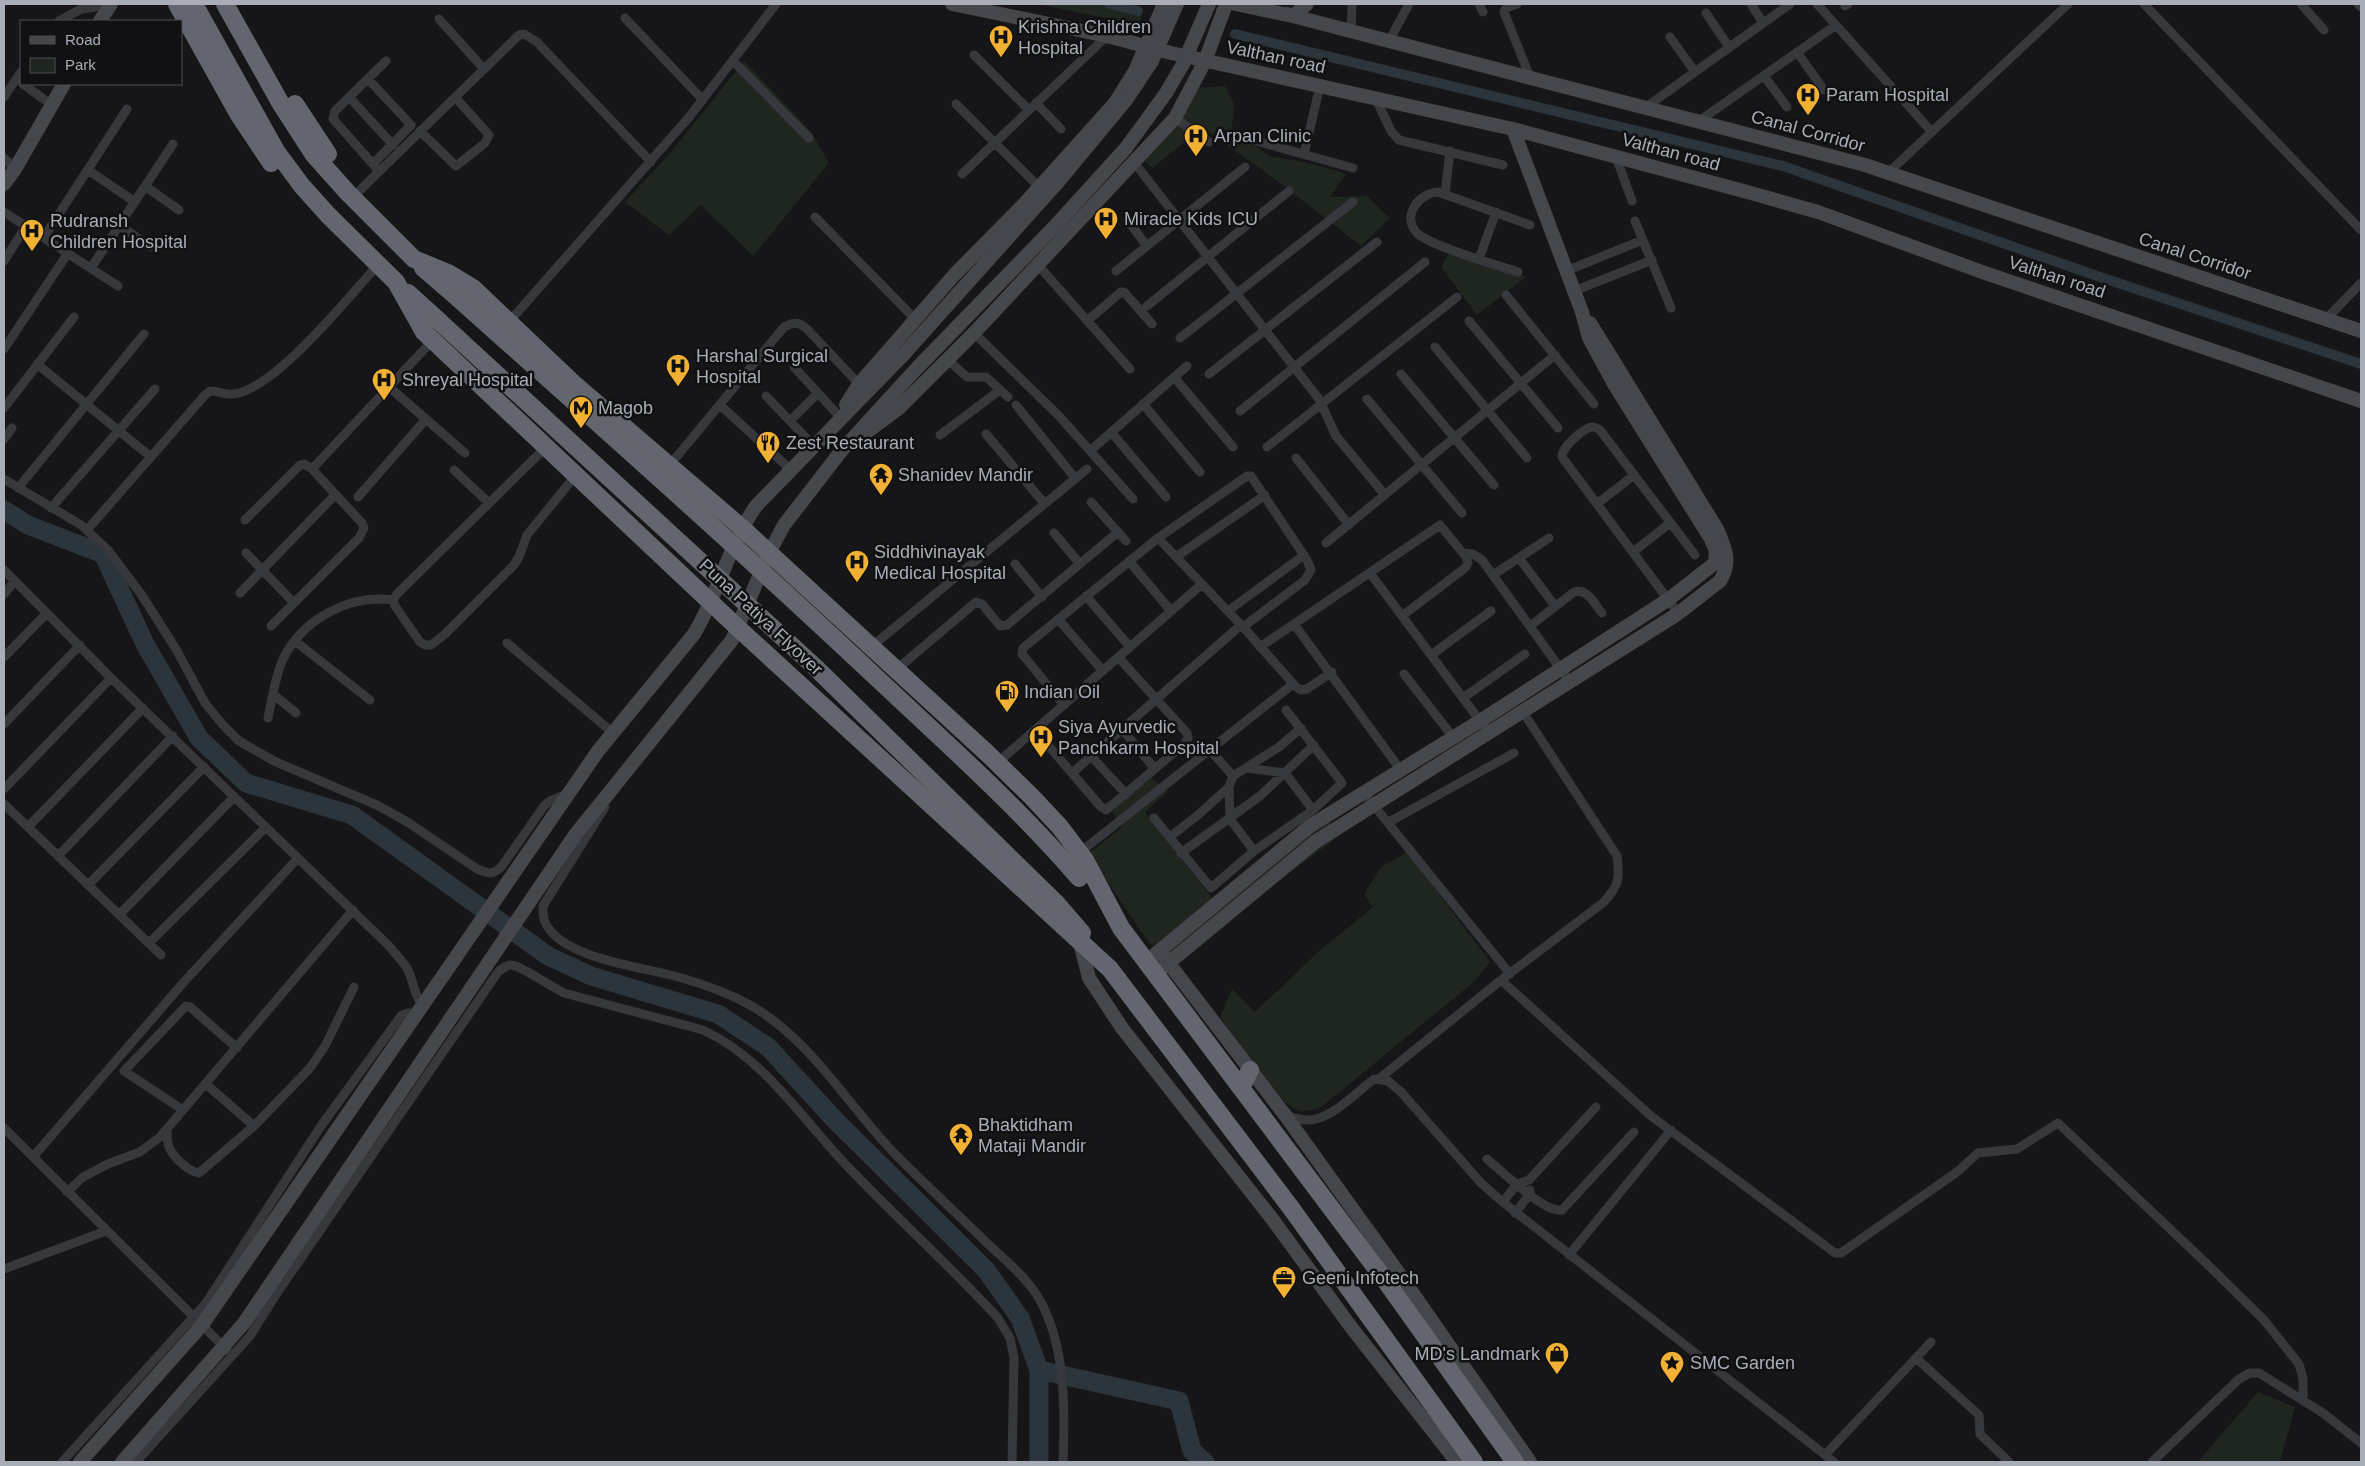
<svg xmlns="http://www.w3.org/2000/svg" width="2365" height="1466" viewBox="0 0 2365 1466" font-family="Helvetica,sans-serif">
  <rect width="100%" height="100%" fill="#161618"/>
  <path fill="#1e261f" d="M1037 4H1113L1143 8 1139 25Z
    M744 61 812 133 829 163 753 256 701 205 669 235 625 202 671 152Z
    M1225 86 1234 103 1232 128 1269 156 1314 164 1346 174 1330 197 1367 196 1390 218 1361 246 1279 182 1203 128 1152 168 1141 157 1196 88Z
    M1450 252 1526 277 1477 315 1441 267Z
    M1150 777 1168 791 1145 812 1219 907 1327 820 1339 836 1281 879 1183 961 1150 944 1088 854 1122 827 1112 811Z
    M1408 852 1490 962 1475 981 1320 1108C1315 1109 1306 1112 1301 1111 1277 1106 1233 1038 1220 1016L1232 989 1255 1012 1318 952 1373 907 1364 894 1381 867Z
    M2258 1392 2295 1407 2280 1462H2198Z"/>
  <g fill="none" stroke-linecap="round" stroke-linejoin="round">
    <path stroke="#2c353c" stroke-width="10" d="M1109 4 1138 11
      M1235 34 1783 166 2097 276 2361 364"/>
    <path stroke="#2c353c" stroke-width="19" d="M4 510 28 525 103 554 145 644 199 738 246 783 352 815 548 956 591 976 718 1014 768 1047 835 1120 986 1270 1020 1318 1039 1370V1462
      M1039 1370 1179 1401 1192 1451 1205 1462"/>
    <path stroke="#37383d" stroke-width="9" d="M1479 4 1483 12
      M1517 4 1506 8 1504 12 1530 77
      M1751 4 1763 23
      M1817 4 1931 131
      M2144 4 2361 230
      M2301 4 2324 30
      M2358 4 2361 7
      M1845 6 1848 4
      M1706 13 1729 47
      M625 18 703 100
      M439 19 484 69
      M59 21 81 9 110 5
      M1351 32 1352 4
      M1670 37 1695 72
      M1389 41 1409 4
      M1797 52 1824 90
      M974 55 1029 110
      M733 61 809 138
      M1764 76 1787 107
      M368 79 411 125 373 164
      M23 84 52 105
      M4 97 21 72
      M349 97 393 145
      M1376 99 1391 131 1399 140 1503 165
      M1036 103 1061 129
      M956 104 1039 187
      M1646 107 1790 4
      M1175 118 1209 142
      M1699 121 1836 25
      M420 131 456 166 485 143 489 135 455 97
      M1256 141 1353 168
      M1304 154 1320 86
      M1616 157 1632 201
      M4 158 15 169
      M1133 161 1319 399 1336 436 1385 495
      M88 170 135 202
      M379 171 333 119 335 111 386 61
      M1888 173 2068 4
      M962 174 1107 36
      M145 186 179 210
      M1445 194 1450 151
      M352 198 519 35 524 34 537 42 651 162
      M4 212 118 286
      M815 217 916 320
      M1128 221 1147 246
      M1635 221 1671 308
      M119 225 151 247
      M44 237 127 109
      M1479 259 1496 212
      M4 261 26 226
      M1037 264 1130 369
      M91 268 173 144
      M1116 271 1245 167
      M1566 271 1643 240
      M1518 272C1497 265 1430 246 1417 233 1401 216 1419 193 1438 192L1530 225
      M1574 291 1652 260
      M1506 295 1594 404
      M1147 306 1289 191
      M2326 319 2361 283
      M1087 321 1121 292H1124L1152 324
      M1469 321 1558 428
      M509 322 690 116 776 4
      M974 333 1059 416 1133 499
      M1180 338 1353 202
      M1435 347 1527 458
      M4 349 68 253
      M948 360 967 377H986L1008 397
      M37 364 151 457
      M794 367 839 416
      M1209 374 1377 242
      M1401 374 1494 485
      M1174 377 1233 447
      M389 387 465 453
      M766 396 814 446
      M1367 399 1462 513
      M1143 404 1200 472
      M720 405 791 470
      M1016 405 1075 478
      M4 408 74 317
      M1240 411 1425 262
      M790 421 818 393
      M1111 432 1166 497
      M986 434 1044 503
      M940 435 1000 390
      M4 439 12 428
      M546 447 397 594 393 600 395 606 420 642 425 645H431L444 635 514 565 519 557 527 535 576 475
      M1267 447 1457 297
      M1091 450 1187 366
      M1296 458 1349 525
      M669 466 784 327C795 321 799 322 808 330L859 384
      M312 469 433 340
      M454 470 489 503
      M4 479 81 525 108 550 141 594 176 649 205 703 223 725 239 741 274 761 379 806 409 823 477 869C489 874 493 875 502 866L544 806 550 801 567 794
      M18 488 144 334
      M358 497 426 419
      M1091 502 1126 541
      M1597 504 1634 475
      M51 508 155 389
      M245 520 300 465 304 464 312 469 362 523 364 528 359 538 271 626
      M87 530 205 395 210 391C218 391 225 395 233 394 275 390 348 297 378 265
      M1054 533 1080 564
      M1158 538 1243 627 1296 687 1301 690 1307 689 1332 672
      M1326 543 1555 355
      M1633 552 1670 523
      M246 553 294 603
      M1463 553 1473 554 1482 560 1570 682
      M1176 557 1265 495
      M1519 558 1555 606
      M1129 561 1171 611
      M1015 564 1042 597
      M4 570 111 678 388 945C395 953 403 961 408 970 414 983 414 996 423 1006
      M1370 573 1489 733
      M1493 575 1549 538
      M240 593 335 495
      M4 594 15 581
      M1086 596 1130 647
      M1228 611 1304 555
      M1678 613 1562 457C1561 448 1584 427 1593 427 1596 427 1598 429 1600 430L1695 555
      M1058 619 1103 671
      M1294 624 1400 769
      M1530 626 1574 592C1588 588 1594 604 1602 613
      M295 641 370 700
      M507 643 613 733
      M871 647 1087 469
      M1260 647 1440 525 1466 557 1468 563 1465 568 1402 616
      M1431 655 1491 611
      M4 657 47 613
      M896 670 976 602 982 604 1000 626 1007 625 1118 532
      M1404 674 1453 737
      M273 694 296 713
      M1463 698 1525 654
      M1064 705 1022 654 1023 648 1158 538 1247 476H1251L1307 560 1311 570 1305 580 1243 627
      M268 718C272 699 275 677 283 659 303 619 349 594 393 600
      M4 724 80 645
      M1122 729 1155 769
      M1035 730 1101 807 1106 810 1184 744 1188 738 1187 733 1118 657
      M1210 750 1233 776
      M1091 756 1126 794
      M997 763 1202 584
      M1247 768 1285 773 1313 810
      M1072 773 1241 625
      M1229 787 1230 819 1254 851
      M4 789 111 678
      M1363 792 1510 974
      M4 804 161 955
      M605 807 543 906C543 911 543 918 545 922 560 957 638 967 671 975 697 982 724 991 748 1004 812 1039 848 1107 898 1157 927 1186 957 1214 987 1243 1006 1261 1030 1280 1042 1304 1066 1351 1065 1411 1063 1462
      M1154 818 1211 888 1254 851 1313 810 1342 783 1286 710
      M1389 822 1514 753
      M28 827 143 708
      M1171 836 1198 815 1229 787 1233 776 1279 747 1301 728
      M1079 853 1293 684
      M1181 853 1260 796 1314 745
      M58 856 173 736
      M88 885 204 767
      M119 915 234 797
      M149 943 266 827
      M1501 980 1651 1116 1835 1253H1841L1957 1172 1978 1153 2017 1149 2058 1123 2206 1263 2264 1320 2299 1364 2303 1379V1400
      M1380 1078 1501 980 1604 902C1619 885 1620 879 1617 856L1523 712
      M207 1085 254 1126
      M183 1110 124 1071 186 1006 190 1007 237 1048
      M1285 1115C1295 1118 1305 1122 1316 1119 1336 1114 1357 1092 1374 1079L1388 1081 1401 1092 1481 1183 1499 1199 1834 1462
      M4 1128 227 1350
      M167 1131C167 1136 167 1142 169 1147 173 1157 189 1172 199 1173L254 1126 310 1068 325 1046 354 987
      M33 1157 183 983 298 858
      M1487 1159C1502 1171 1545 1214 1562 1210L1634 1132
      M67 1192 83 1177 108 1164 140 1152 160 1137 353 910
      M1503 1202 1517 1184 1529 1180 1596 1107
      M1515 1213 1530 1194V1190
      M1569 1255 1671 1130
      M4 1269 106 1231
      M1916 1358 1979 1415 1980 1434 2009 1462
      M1825 1455 1931 1342
      M62 1462 206 1303 321 1126 401 1016 408 1013H418
      M136 1462 250 1336 275 1296 498 972C502 969 506 965 511 965 520 965 553 988 564 993L703 1030C766 1059 804 1122 851 1170 899 1220 951 1267 998 1318L1010 1338 1014 1358 1012 1462
      M2152 1462 2239 1379 2250 1373H2259L2323 1413 2361 1443"/>
    <path stroke="#45474d" stroke-width="14" d="M952 4 1107 36 1171 53 1513 129 1751 193 1818 212 1985 273 2361 401
      M1235 4 1293 16 1865 165 2361 331
      M1287 14 1293 16 1307 4
      M100 21 111 4
      M4 184 15 169 64 84
      M846 405 859 384 955 274 1026 202 1115 103 1135 71 1164 4
      M867 432 898 409 974 333 1175 118 1205 61 1226 4
      M1080 943 1089 978 1122 1028 1273 1220 1351 1327 1457 1462
      M1164 957 1285 1115 1403 1279 1530 1462
      M1146 962 1310 826 1480 721 1669 599 1715 563 1716 551 1711 539 1614 384 1589 338 1582 312 1513 129
      M1155 974 1315 842 1676 615 1720 581C1732 562 1725 548 1717 529L1590 323
      M80 1462 202 1325 598 751 694 634C719 593 728 546 756 506L903 355
      M122 1462 244 1323 575 835 732 640 769 553 784 525 842 450 918 367"/>
    <path stroke="#63666e" stroke-width="18" d="M177 4 239 115 271 163
      M194 4 276 151 302 186 328 215 396 282 424 332 738 628 1110 969 1291 1208 1474 1462
      M225 4 281 104 314 155 348 193 414 259 448 273 473 288 573 383 742 528 988 754 1032 797 1060 827 1085 860 1121 928 1385 1280 1515 1462
      M295 104 328 154
      M423 268 459 299
      M408 293 440 322
      M1056 903 1082 933
      M1241 1088 1250 1070"/>
    <path stroke="#45474d" stroke-width="14" d="M903 355 1058 182 1126 100 1152 61 1177 4
      M918 367 1056 225 1126 148 1166 93 1183 64 1209 4"/>
    <path stroke="#63666e" stroke-width="18" d="M459 299C600 425 741 550 879 680 947 744 1018 807 1079 878
      M440 322 815 667 1056 903"/>
  </g>
  <defs>
    <symbol id="hospital-pin" viewBox="-11 -11 22 30"><path d="M0 17L-7.5 6A9.5 9.5 0 1 1 7.5 6Z" fill="#f2b134" stroke="#111113"/><path d="M-5-5h3v3.5h4V-5h3V5h-3V1.5h-4V5h-3Z" fill="#111"/></symbol>
    <symbol id="metro-pin" viewBox="-11 -11 22 30"><path d="M0 17L-7.5 6A9.5 9.5 0 1 1 7.5 6Z" fill="#f2b134" stroke="#111113"/><path d="M-5.5 5V-5H-3L0 0L3-5H5.5V5H3V-.5L0 4L-3-.5V5Z" fill="#111"/></symbol>
    <symbol id="restaurant-pin" viewBox="-11 -11 22 30"><path d="M0 17L-7.5 6A9.5 9.5 0 1 1 7.5 6Z" fill="#f2b134" stroke="#111113"/><path d="M-5-6h1v4h1v-4h1v4h1v-4h1v5L-1.5 .5V6h-2V.5L-5-1ZM5-6V6H3V1.5H1.5Q1.5-4 5-6Z" fill="#111"/></symbol>
    <symbol id="temple-pin" viewBox="-11 -11 22 30"><path d="M0 17L-7.5 6A9.5 9.5 0 1 1 7.5 6Z" fill="#f2b134" stroke="#111113"/><path d="M0-6L5-2H3V0L6.5 2.5H4V6H1.5V3h-3V6H-4V2.5H-6.5L-3 0V-2H-5Z" fill="#111"/></symbol>
    <symbol id="fuel-pin" viewBox="-11 -11 22 30"><path d="M0 17L-7.5 6A9.5 9.5 0 1 1 7.5 6Z" fill="#f2b134" stroke="#111113"/><path d="M-5.5-6h7V0h2V4h1.3V-2.5L3-4.5l.8-.8L6-3V5H2.5V1h-1V6h-7ZM-4.2-4.7v3.2H.2V-4.7Z" fill="#111"/></symbol>
    <symbol id="office-pin" viewBox="-11 -11 22 30"><path d="M0 17L-7.5 6A9.5 9.5 0 1 1 7.5 6Z" fill="#f2b134" stroke="#111113"/><path d="M-6-3h4V-5.5h4V-3h4V5H-6ZM-1-4.5V-3h2v-1.5ZM-6 0V1H6V0Z" fill="#111"/></symbol>
    <symbol id="shop-pin" viewBox="-11 -11 22 30"><path d="M0 17L-7.5 6A9.5 9.5 0 1 1 7.5 6Z" fill="#f2b134" stroke="#111113"/><path d="M-5-2.5h2.3a2.7 3.5 0 0 1 5.4 0H5L5.5 6h-11ZM-1.5-2.5h3a1.5 2.3 0 0 0-3 0Z" fill="#111"/></symbol>
    <symbol id="sight-pin" viewBox="-11 -11 22 30"><path d="M0 17L-7.5 6A9.5 9.5 0 1 1 7.5 6Z" fill="#f2b134" stroke="#111113"/><path d="M0-6L1.8-2.2L6-1.7L2.9 1.2L3.7 5.4L0 3.3L-3.7 5.4L-2.9 1.2L-6-1.7L-1.8-2.2Z" fill="#111"/></symbol>
  </defs>
  <g fill-rule="evenodd">
    <use href="#hospital-pin" x="987" y="23" width="28" height="38"/>
    <use href="#hospital-pin" x="1794" y="81" width="28" height="38"/>
    <use href="#hospital-pin" x="1182" y="122" width="28" height="38"/>
    <use href="#hospital-pin" x="1092" y="205" width="28" height="38"/>
    <use href="#hospital-pin" x="18" y="217" width="28" height="38"/>
    <use href="#hospital-pin" x="664" y="352" width="28" height="38"/>
    <use href="#hospital-pin" x="370" y="366" width="28" height="38"/>
    <use href="#metro-pin" x="567" y="394" width="28" height="38"/>
    <use href="#restaurant-pin" x="754" y="429" width="28" height="38"/>
    <use href="#temple-pin" x="867" y="461" width="28" height="38"/>
    <use href="#hospital-pin" x="843" y="548" width="28" height="38"/>
    <use href="#fuel-pin" x="993" y="678" width="28" height="38"/>
    <use href="#hospital-pin" x="1027" y="723" width="28" height="38"/>
    <use href="#temple-pin" x="947" y="1121" width="28" height="38"/>
    <use href="#office-pin" x="1270" y="1264" width="28" height="38"/>
    <use href="#shop-pin" x="1543" y="1340" width="28" height="38"/>
    <use href="#sight-pin" x="1658" y="1349" width="28" height="38"/>
  </g>
  <g text-anchor="middle" dominant-baseline="central" stroke-width="5" stroke-linejoin="round" paint-order="stroke">
    <g font-size="18" fill="#a8adb8" stroke="#111113" text-anchor="start">
      <text x="1018" y="27">Krishna Children<tspan x="1018" dy="21">Hospital</tspan></text>
      <text x="1826" y="95">Param Hospital</text>
      <text x="1214" y="136">Arpan Clinic</text>
      <text x="1124" y="219">Miracle Kids ICU</text>
      <text x="50" y="221">Rudransh<tspan x="50" dy="21">Children Hospital</tspan></text>
      <text x="696" y="356">Harshal Surgical<tspan x="696" dy="21">Hospital</tspan></text>
      <text x="402" y="380">Shreyal Hospital</text>
      <text x="598" y="408">Magob</text>
      <text x="786" y="443">Zest Restaurant</text>
      <text x="898" y="475">Shanidev Mandir</text>
      <text x="874" y="552">Siddhivinayak<tspan x="874" dy="21">Medical Hospital</tspan></text>
      <text x="1024" y="692">Indian Oil</text>
      <text x="1058" y="727">Siya Ayurvedic<tspan x="1058" dy="21">Panchkarm Hospital</tspan></text>
      <text x="978" y="1125">Bhaktidham<tspan x="978" dy="21">Mataji Mandir</tspan></text>
      <text x="1302" y="1278">Geeni Infotech</text>
      <text x="1540" y="1354" text-anchor="end">MD's Landmark</text>
      <text x="1690" y="1363">SMC Garden</text>
    </g>
    <g font-size="18" fill="#a8adb8" stroke="#111113">
      <text transform="translate(1276 57) rotate(12)">Valthan road</text>
      <text transform="translate(1808 131) rotate(15)">Canal Corridor</text>
      <text transform="translate(1671 152) rotate(15)">Valthan road</text>
      <text transform="translate(2195 256) rotate(18)">Canal Corridor</text>
      <text transform="translate(2057 277) rotate(18)">Valthan road</text>
      <text transform="translate(761 617) rotate(43)">Puna Patiya Flyover</text>
    </g>
  </g>
  <rect width="2365" height="1466" fill="none" stroke="#a8adb8" stroke-width="10"/>
  <rect x="20" y="20" width="162" height="65" fill="#111113" stroke="#4d4f55"/>
  <rect x="30" y="36" width="25" height="8" fill="#45474d" stroke="#4d4f55"/>
  <text x="65" y="45" font-size="15" fill="#a8adb8">Road</text>
  <rect x="30" y="58" width="25" height="15" fill="#1e261f" stroke="#4d4f55"/>
  <text x="65" y="70" font-size="15" fill="#a8adb8">Park</text>
</svg>
